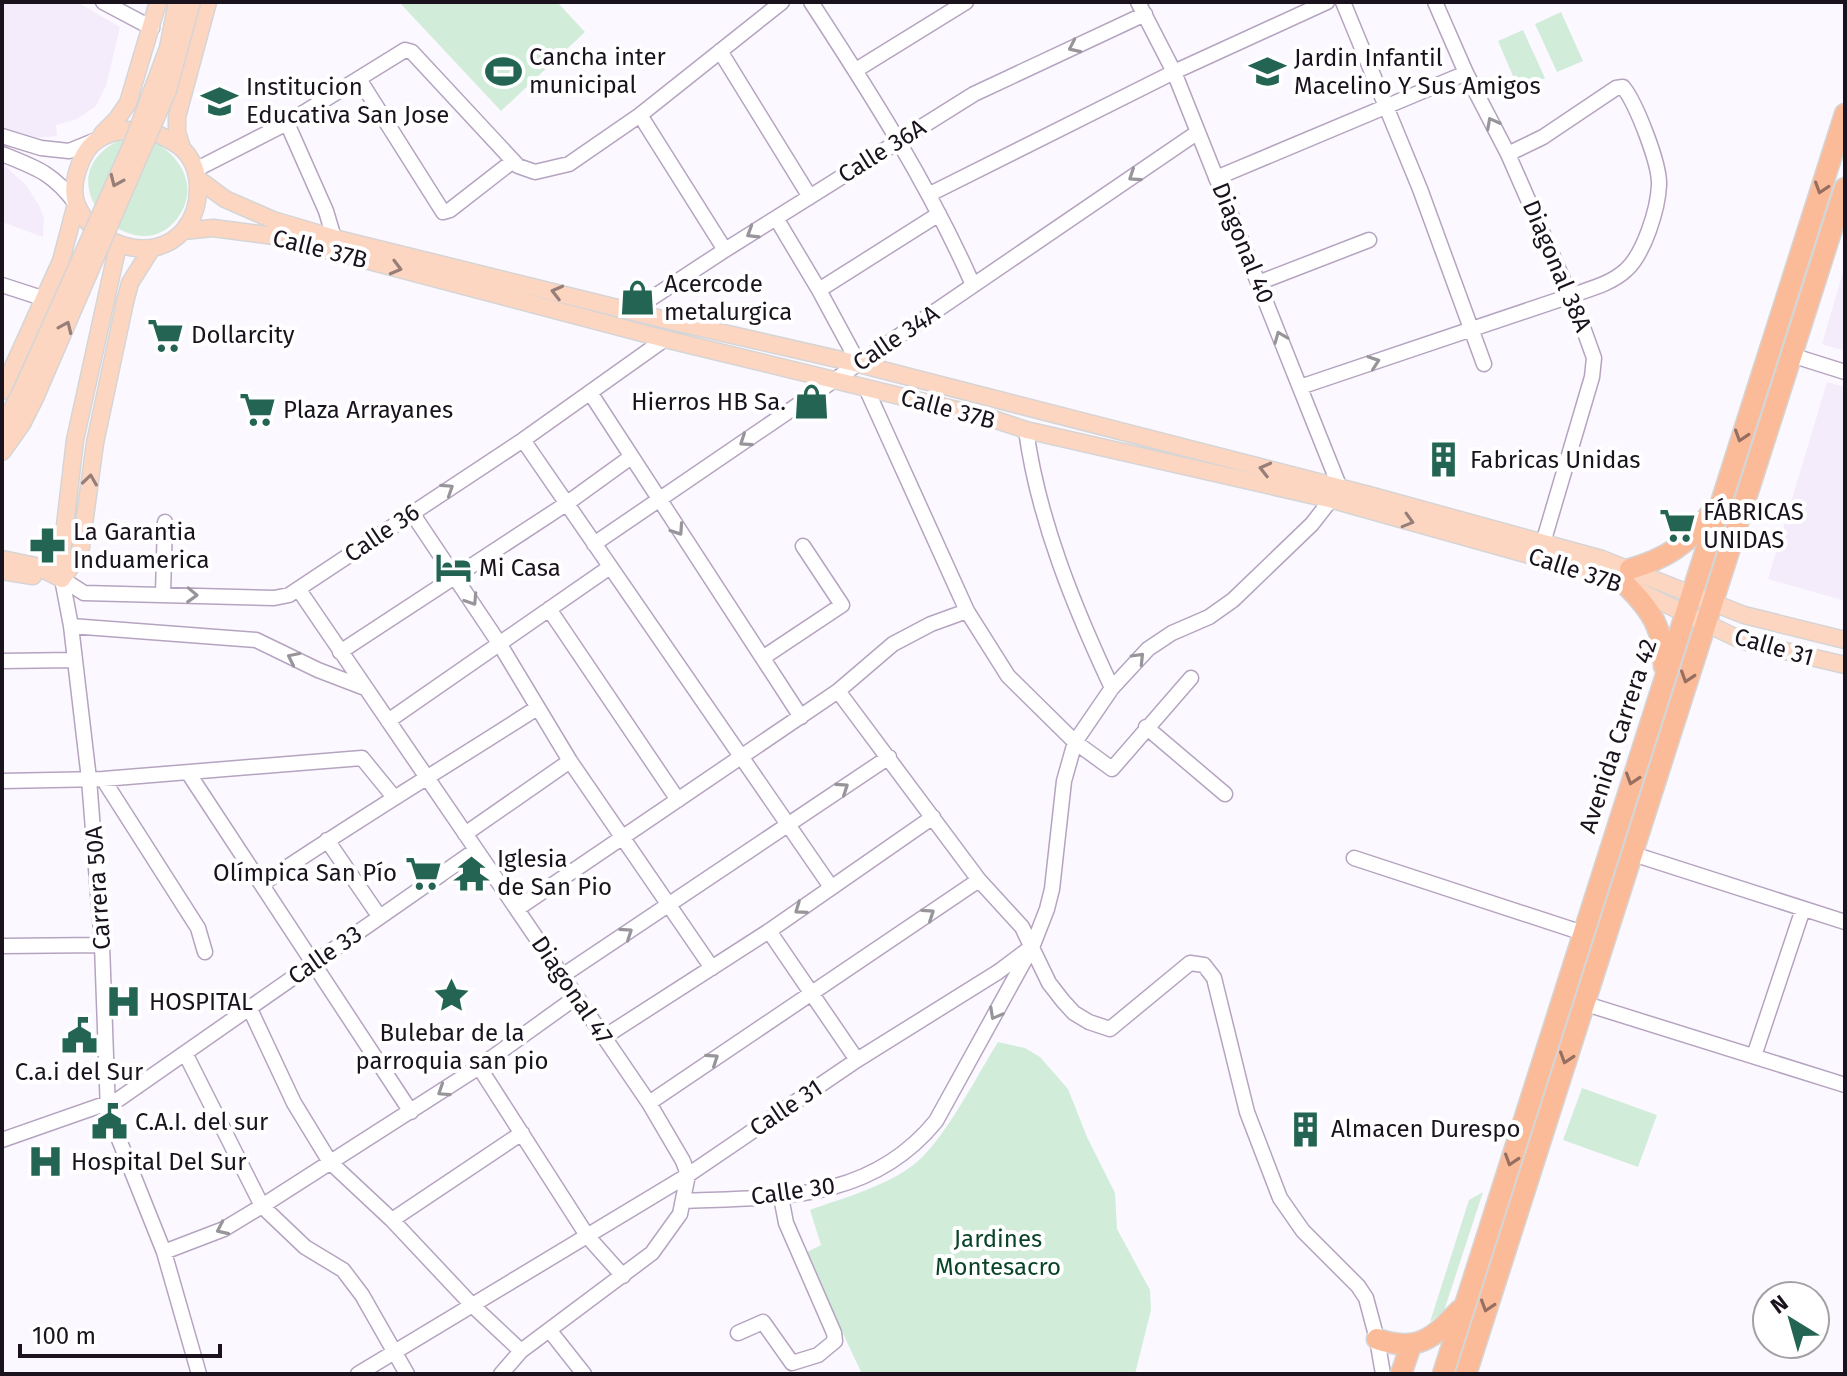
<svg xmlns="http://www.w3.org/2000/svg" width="1847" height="1376" viewBox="0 0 1847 1376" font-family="'Fira Sans',sans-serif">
  <rect width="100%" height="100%" fill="#fcf8ff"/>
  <path fill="#f5ecfb" d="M2 2H77L120 27 106 86 96 106 77 119 56 125 57 136 37 138 2 128Z
    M2 163 26 185 39 205 44 218 43 237 2 222Z
    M1845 265V351L1822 344Z
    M1827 382 1845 387V601L1768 579Z"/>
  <path fill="#d1edda" d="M399 2H557L585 32 501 111Z
    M1561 12 1583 61 1557 72 1535 24Z
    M1523 30 1545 78 1519 90 1498 41Z
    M124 138C135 139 145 138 155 143 179 155 196 183 183 209 144 286 31 178 124 138Z
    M998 1042 1025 1048 1040 1057 1068 1089 1087 1137 1115 1193 1117 1229 1150 1290 1151 1310 1135 1374H862L805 1253 821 1245 810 1210C845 1197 889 1186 918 1161 945 1138 978 1074 998 1042Z
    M1582 1088 1657 1115 1638 1167 1563 1140Z
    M1483 1192 1444 1311 1430 1322 1469 1200Z"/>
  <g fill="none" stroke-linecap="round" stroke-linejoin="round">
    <defs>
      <path id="minor" d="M103 2 152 28
        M811 2C871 94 929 185 973 285
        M1343 2 1420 189 1484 364
        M1435 2 1466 73 1508 154 1579 316 1594 358 1592 377 1543 543
        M720 51 810 197
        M856 70 966 2
        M359 79 443 212 450 210 513 161
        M640 115 725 250
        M287 123 326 211 334 238
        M2 136 41 148 69 151 96 140
        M2 154C37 168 53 173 76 204
        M195 170 287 123 405 50 412 52 518 166 535 172 569 164 640 115 782 2
        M1216 178 1466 73
        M930 194 1174 72 1327 2
        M776 218 819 290 859 364
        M1258 283 1369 240
        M2 285 45 299
        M819 290 939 214
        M632 311 725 250 974 94 1145 14
        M1791 355 1845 372
        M1300 387 1570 296C1589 289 1611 284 1626 270 1644 254 1658 209 1659 185 1660 164 1636 103 1623 87L1616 88 1543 137 1508 154
        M866 388 967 611 1008 676 1075 742 1112 769 1191 678
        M591 394 801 717
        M1026 430C1038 519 1074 607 1112 688
        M523 440 831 887
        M412 513 499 643 570 761 712 968
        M594 544 1198 132
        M62 579 71 626 89 779 102 945 108 1112 164 1252 199 1374
        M62 579 84 593 274 598 289 595 523 440 665 339
        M299 590 649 1103 683 1161 688 1175 680 1214 652 1253 521 1351 501 1374
        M163 594 165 522
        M549 609 678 800
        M71 626 256 640 318 670 365 688
        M340 652 566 504 631 457
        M764 657 842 605 803 546
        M2 661 74 660
        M838 691 979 880 1022 927 1049 983 1063 1001 1074 1013 1089 1022 1110 1029 1190 963 1204 965 1214 978 1247 1112 1280 1198 1303 1231 1358 1286 1366 1298 1377 1339 1383 1374
        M388 721 610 567
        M1146 727 1225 794
        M189 774 411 1112
        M103 779 198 928 205 952
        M2 781 103 779 362 758 393 796
        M465 834 570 761
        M327 840 379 916
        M1630 853 1845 922
        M1354 858 1583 933
        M262 884C352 823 445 767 537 708
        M517 909 838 691 893 644 931 624 967 611
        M769 931 857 1060
        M2 946 102 945
        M562 976 889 757
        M1583 1003 1845 1085
        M249 1007 294 1103 330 1162 392 1220 472 1305 521 1351
        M604 1037 769 931 933 817
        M185 1053 262 1206 305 1247 343 1270 362 1295 407 1374
        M1754 1056 1803 909
        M479 1067 588 1237 623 1276
        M649 1103 979 880
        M2 1140 119 1099 476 850
        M683 1201C779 1197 870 1202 936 1121L1033 945 1047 909 1052 889 1064 781 1075 742 1112 688 1148 649 1172 633 1209 617 1233 600 1312 524 1340 488 1174 72 1138 2
        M392 1220 522 1133
        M164 1252 224 1229 262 1206 479 1067 575 998
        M550 1331 584 1374
        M738 1333 763 1322 792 1363 818 1355 835 1341 834 1333 786 1223 781 1197
        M358 1374 688 1175 857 1060 998 972 1026 951"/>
      <path id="major" d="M147 129C157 134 170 139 179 146 204 166 203 207 184 230 153 266 94 245 77 205 69 186 81 149 99 139 113 130 130 130 147 129Z
        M102 134 117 119 128 103 158 2
        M182 148 177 132V117L208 2
        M198 179 225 199 273 220 334 238 662 319 859 364 1369 495 1602 559 1744 615 1845 640
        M183 231 213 228 274 236 665 339 990 418 1026 430 1333 500 1593 573 1626 585 1743 641 1845 665
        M2 391 61 261 76 204
        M2 427 21 392
        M2 452 22 424 35 398
        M2 559 36 566 62 579
        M2 571 33 576
        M62 579 80 554 95 443 125 302 130 283 152 248
        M62 579V551L75 440 118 245"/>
      <path id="highway" d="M1630 569C1665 559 1689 544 1710 514
        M1626 585C1652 611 1663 628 1664 666
        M1377 1339C1418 1353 1433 1338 1460 1310
        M1401 1374 1411 1345
        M1443 1374 1845 114
        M1466 1374 1845 188"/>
    </defs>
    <use href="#minor" stroke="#b5a4c0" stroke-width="17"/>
    <use href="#major" stroke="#d6d5d6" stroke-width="19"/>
    <use href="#highway" stroke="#d6d5d6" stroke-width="23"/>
    <use href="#minor" stroke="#fff" stroke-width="14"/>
    <use href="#major" stroke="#fdd6c1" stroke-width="16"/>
    <use href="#highway" stroke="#fbbb98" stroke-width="20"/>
    <defs>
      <path id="major-bridge" d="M21 392 132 144 168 48 177 2
        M35 398 168 90 192 2"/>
    </defs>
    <use href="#major-bridge" stroke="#d6d5d6" stroke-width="19" stroke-linecap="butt"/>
    <use href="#major-bridge" stroke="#fdd6c1" stroke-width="16"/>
  </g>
  <defs><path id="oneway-chevron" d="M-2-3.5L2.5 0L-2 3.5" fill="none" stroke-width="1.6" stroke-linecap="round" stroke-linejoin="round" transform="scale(2)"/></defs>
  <g stroke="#98959a">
    <use href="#oneway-chevron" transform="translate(1074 47) rotate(155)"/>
    <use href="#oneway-chevron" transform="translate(1492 123) rotate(-118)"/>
    <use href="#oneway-chevron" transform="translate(1134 176) rotate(146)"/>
    <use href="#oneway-chevron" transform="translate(752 233) rotate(148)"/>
    <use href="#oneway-chevron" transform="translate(1280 337) rotate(-112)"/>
    <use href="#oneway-chevron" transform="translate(1374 362) rotate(-19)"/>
    <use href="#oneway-chevron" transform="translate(745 441) rotate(146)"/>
    <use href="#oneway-chevron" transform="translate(448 489) rotate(-33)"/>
    <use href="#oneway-chevron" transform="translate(678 530) rotate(56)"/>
    <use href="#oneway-chevron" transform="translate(192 595) rotate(2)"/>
    <use href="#oneway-chevron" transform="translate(472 600) rotate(57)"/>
    <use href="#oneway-chevron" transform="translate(293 658) rotate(-154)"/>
    <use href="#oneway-chevron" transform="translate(1139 658) rotate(-46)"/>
    <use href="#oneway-chevron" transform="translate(843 788) rotate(-34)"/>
    <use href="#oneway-chevron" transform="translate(800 909) rotate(145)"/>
    <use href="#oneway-chevron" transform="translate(929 914) rotate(-34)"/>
    <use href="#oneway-chevron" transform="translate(627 933) rotate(-34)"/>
    <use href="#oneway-chevron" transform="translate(995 1014) rotate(119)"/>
    <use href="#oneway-chevron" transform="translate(713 1059) rotate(-34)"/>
    <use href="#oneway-chevron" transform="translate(443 1091) rotate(147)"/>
    <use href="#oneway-chevron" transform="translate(222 1229) rotate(155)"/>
  </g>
  <g stroke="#977e78">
    <use href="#oneway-chevron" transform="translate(116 181) rotate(114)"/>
    <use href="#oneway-chevron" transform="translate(396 268) rotate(15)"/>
    <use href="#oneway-chevron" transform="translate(557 292) rotate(-166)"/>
    <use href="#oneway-chevron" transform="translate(66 327) rotate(-66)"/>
    <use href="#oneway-chevron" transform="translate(1265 469) rotate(-166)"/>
    <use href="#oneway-chevron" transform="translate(90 480) rotate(-82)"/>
    <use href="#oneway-chevron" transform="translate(1408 521) rotate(16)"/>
  </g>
  <g stroke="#966f61">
    <use href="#oneway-chevron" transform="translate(1821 188) rotate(108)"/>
    <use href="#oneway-chevron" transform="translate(1741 436) rotate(108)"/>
    <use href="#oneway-chevron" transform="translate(1687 677) rotate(108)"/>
    <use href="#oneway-chevron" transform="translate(1632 779) rotate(108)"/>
    <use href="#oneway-chevron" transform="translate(1566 1058) rotate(108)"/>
    <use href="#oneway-chevron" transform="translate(1511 1160) rotate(108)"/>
    <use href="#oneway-chevron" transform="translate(1487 1306) rotate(108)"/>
  </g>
  <defs>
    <symbol id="stadium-bare" viewBox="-9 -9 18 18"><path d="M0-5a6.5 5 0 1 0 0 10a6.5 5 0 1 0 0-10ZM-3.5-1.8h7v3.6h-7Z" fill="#236453" stroke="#fff" stroke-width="2.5" paint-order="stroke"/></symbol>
    <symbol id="school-bare" viewBox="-9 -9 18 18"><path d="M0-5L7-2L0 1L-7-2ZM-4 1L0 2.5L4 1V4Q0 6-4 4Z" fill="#236453" stroke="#fff" stroke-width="2.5" paint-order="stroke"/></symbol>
    <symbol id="shop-bare" viewBox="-9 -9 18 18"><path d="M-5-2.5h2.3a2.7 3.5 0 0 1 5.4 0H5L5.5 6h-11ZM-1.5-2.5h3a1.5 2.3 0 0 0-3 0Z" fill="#236453" stroke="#fff" stroke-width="2.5" paint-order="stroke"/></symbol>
    <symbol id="supermarket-bare" viewBox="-9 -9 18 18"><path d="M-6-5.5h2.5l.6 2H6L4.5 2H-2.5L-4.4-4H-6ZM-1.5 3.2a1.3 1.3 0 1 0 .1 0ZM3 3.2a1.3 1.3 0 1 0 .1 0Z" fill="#236453" stroke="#fff" stroke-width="2.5" paint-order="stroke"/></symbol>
    <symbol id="building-bare" viewBox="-9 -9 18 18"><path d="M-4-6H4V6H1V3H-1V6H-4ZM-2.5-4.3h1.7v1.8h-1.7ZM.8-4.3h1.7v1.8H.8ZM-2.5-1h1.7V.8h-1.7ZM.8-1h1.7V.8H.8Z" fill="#236453" stroke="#fff" stroke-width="2.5" paint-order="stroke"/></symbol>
    <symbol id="pharmacy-bare" viewBox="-9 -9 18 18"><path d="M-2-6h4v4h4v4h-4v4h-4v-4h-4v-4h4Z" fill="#236453" stroke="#fff" stroke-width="2.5" paint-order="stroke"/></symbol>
    <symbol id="hotel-bare" viewBox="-9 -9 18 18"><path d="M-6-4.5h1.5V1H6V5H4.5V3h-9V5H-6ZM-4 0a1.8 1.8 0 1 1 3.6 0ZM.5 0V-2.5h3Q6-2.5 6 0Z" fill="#236453" stroke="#fff" stroke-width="2.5" paint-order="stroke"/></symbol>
    <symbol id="temple-bare" viewBox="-9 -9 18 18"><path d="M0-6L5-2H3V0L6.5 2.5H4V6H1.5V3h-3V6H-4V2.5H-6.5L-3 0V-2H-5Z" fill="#236453" stroke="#fff" stroke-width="2.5" paint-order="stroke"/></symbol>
    <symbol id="sight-bare" viewBox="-9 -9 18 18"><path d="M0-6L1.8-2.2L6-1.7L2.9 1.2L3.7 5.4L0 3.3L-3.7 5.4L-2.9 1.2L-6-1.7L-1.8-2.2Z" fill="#236453" stroke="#fff" stroke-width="2.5" paint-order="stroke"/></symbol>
    <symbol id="hospital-bare" viewBox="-9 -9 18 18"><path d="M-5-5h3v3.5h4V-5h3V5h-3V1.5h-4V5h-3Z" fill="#236453" stroke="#fff" stroke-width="2.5" paint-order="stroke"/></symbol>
    <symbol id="civic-bare" viewBox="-9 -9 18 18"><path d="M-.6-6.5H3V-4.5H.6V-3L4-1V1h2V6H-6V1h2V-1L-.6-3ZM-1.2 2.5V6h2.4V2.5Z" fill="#236453" stroke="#fff" stroke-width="2.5" paint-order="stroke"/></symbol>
  </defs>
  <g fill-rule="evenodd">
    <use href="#stadium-bare" x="478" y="46" width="51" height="51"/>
    <use href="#school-bare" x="1242" y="46" width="51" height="51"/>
    <use href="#school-bare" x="194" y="76" width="51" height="51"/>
    <use href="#shop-bare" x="612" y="272" width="51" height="51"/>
    <use href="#supermarket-bare" x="140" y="310" width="51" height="51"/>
    <use href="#shop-bare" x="786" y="376" width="51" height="51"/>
    <use href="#supermarket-bare" x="232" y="384" width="51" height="51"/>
    <use href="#building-bare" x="1418" y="434" width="51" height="51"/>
    <use href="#supermarket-bare" x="1652" y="500" width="51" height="51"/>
    <use href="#pharmacy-bare" x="22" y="520" width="51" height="51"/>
    <use href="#hotel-bare" x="428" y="542" width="51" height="51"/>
    <use href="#supermarket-bare" x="398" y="848" width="51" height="51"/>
    <use href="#temple-bare" x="446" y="848" width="51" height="51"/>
    <use href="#sight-bare" x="426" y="970" width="51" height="51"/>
    <use href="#hospital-bare" x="98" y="976" width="51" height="51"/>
    <use href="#civic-bare" x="54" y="1010" width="51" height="51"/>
    <use href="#civic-bare" x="84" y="1096" width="51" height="51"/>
    <use href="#building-bare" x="1280" y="1104" width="51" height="51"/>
    <use href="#hospital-bare" x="20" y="1136" width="51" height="51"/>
  </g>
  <g text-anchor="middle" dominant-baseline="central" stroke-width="8" stroke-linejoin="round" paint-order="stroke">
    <g font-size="24" fill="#1a131e" stroke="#fff" text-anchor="start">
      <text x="529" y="57">Cancha inter<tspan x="529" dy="28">municipal</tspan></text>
      <text x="1294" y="58">Jardin Infantil<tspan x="1294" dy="28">Macelino Y Sus Amigos</tspan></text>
      <text x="246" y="87">Institucion<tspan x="246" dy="28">Educativa San Jose</tspan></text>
      <text x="664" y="284">Acercode<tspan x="664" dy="28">metalurgica</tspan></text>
      <text x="191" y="335">Dollarcity</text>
      <text x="786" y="402" text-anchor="end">Hierros HB Sa.</text>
      <text x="283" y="410">Plaza Arrayanes</text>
      <text x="1470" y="460">Fabricas Unidas</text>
      <text x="1703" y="512">FÁBRICAS<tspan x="1703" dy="28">UNIDAS</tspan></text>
      <text x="73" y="532">La Garantia<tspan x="73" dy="28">Induamerica</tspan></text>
      <text x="479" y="568">Mi Casa</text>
      <text x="497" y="859">Iglesia<tspan x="497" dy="28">de San Pio</tspan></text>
      <text x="397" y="873" text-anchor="end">Olímpica San Pío</text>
      <text x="149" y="1002">HOSPITAL</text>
      <text x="452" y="1033" text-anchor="middle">Bulebar de la<tspan x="452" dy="28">parroquia san pio</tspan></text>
      <text x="79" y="1072" text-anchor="middle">C.a.i del Sur</text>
      <text x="135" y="1122">C.A.I. del sur</text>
      <text x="1331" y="1129">Almacen Durespo</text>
      <text x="71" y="1162">Hospital Del Sur</text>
    </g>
    <g font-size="24" fill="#1a131e" stroke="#fff">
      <text transform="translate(882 151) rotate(-32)">Calle 36A</text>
      <text transform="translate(1243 243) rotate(68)">Diagonal 40</text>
      <text transform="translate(320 249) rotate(14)">Calle 37B</text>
      <text transform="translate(1557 266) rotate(67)">Diagonal 38A</text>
      <text transform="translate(896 338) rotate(-34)">Calle 34A</text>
      <text transform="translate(948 409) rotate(15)">Calle 37B</text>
      <text transform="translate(382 533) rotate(-34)">Calle 36</text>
      <text transform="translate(1575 570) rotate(18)">Calle 37B</text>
      <text transform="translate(1774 647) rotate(16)">Calle 31</text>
      <text transform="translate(1618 736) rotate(-72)">Avenida Carrera 42</text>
      <text transform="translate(98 888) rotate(-94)">Carrera 50A</text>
      <text transform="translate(325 955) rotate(-35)">Calle 33</text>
      <text transform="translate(572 990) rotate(56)">Diagonal 47</text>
      <text transform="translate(786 1108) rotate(-34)">Calle 31</text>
      <text transform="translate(793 1191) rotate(-8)">Calle 30</text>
    </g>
    <g font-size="24" fill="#0a4428" stroke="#fff">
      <text x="998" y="1239">Jardines<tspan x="998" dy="28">Montesacro</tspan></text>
    </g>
  </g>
  <rect width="1847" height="1376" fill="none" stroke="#1a131e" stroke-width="8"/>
  <g transform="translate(1791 1320) rotate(323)"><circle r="38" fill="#ffffff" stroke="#a3a1a5" stroke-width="2"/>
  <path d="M0-6L14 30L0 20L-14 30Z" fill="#236453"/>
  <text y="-12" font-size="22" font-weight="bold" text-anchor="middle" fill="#1a131e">N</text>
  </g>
  <path d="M20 1344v12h200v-12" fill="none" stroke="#1a131e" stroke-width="4"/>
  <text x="32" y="1344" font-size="24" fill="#1a131e" stroke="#ffffff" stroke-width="6" paint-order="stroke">100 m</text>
</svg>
